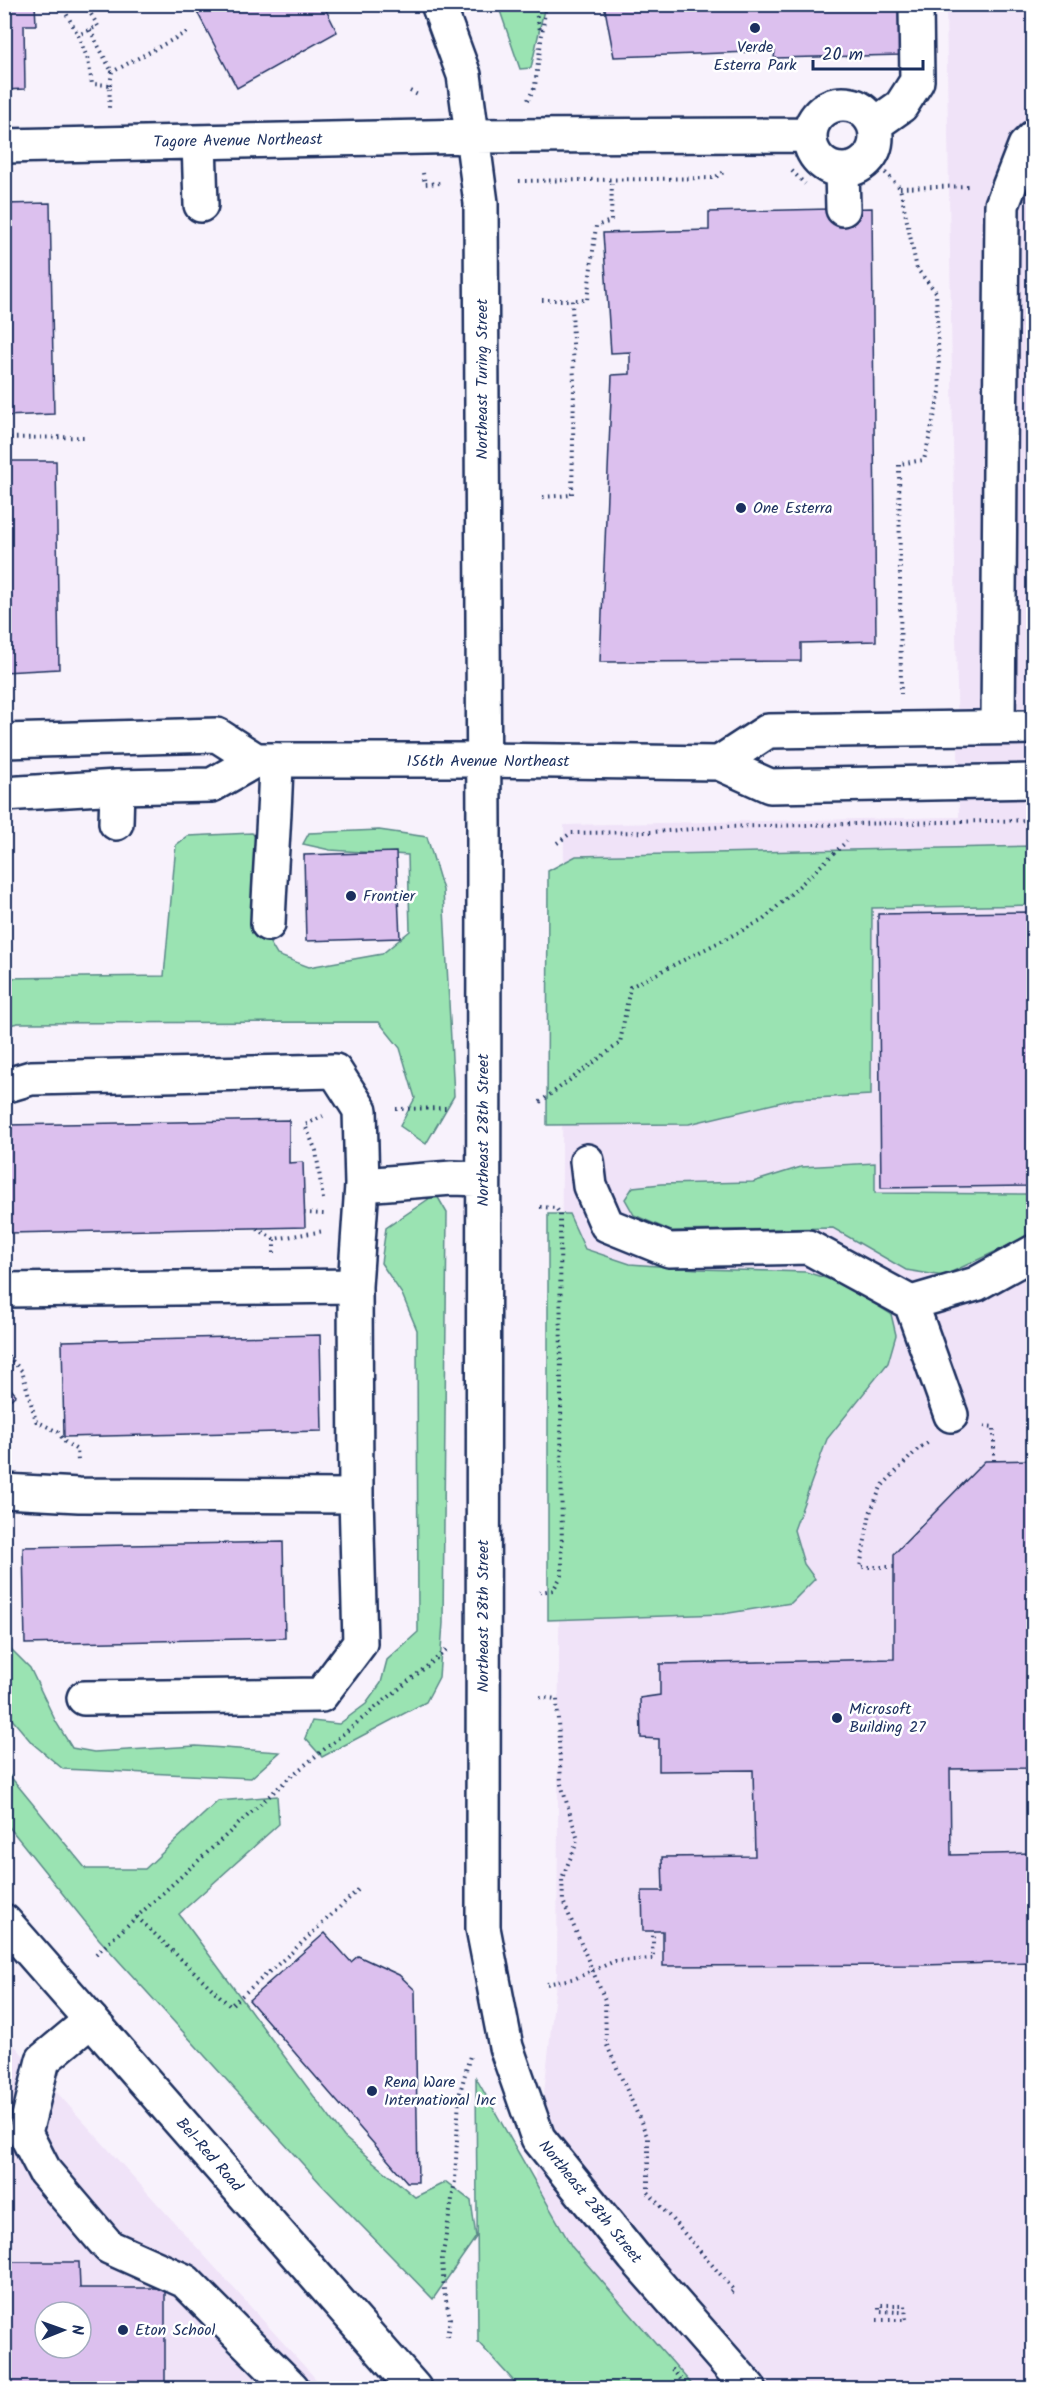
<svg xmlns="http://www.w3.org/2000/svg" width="1038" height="2393" viewBox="0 0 1038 2393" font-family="Kalam,sans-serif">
  <rect width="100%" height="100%" fill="#f8f2fc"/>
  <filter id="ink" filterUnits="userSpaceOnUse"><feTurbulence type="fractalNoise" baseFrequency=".0167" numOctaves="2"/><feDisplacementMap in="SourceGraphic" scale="12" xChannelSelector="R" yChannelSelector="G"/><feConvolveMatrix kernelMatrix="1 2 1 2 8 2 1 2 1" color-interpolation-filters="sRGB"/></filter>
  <g filter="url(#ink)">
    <path fill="#f0e3f8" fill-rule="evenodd" d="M946 5H1033V2388H512L557 1973 564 825 959 817Z
      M5 2035 324 2388H5ZM45 2312H81V2348H45Z"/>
    <path fill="#9ae3b2" stroke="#5a8988" stroke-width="1.5" d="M498 5H545L531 68 520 69Z
      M379 830 427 837 443 890 454 1096 426 1144 400 1126 415 1098 400 1048 379 1022 18 1023 5 1026V978L164 976 176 845 188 836 252 833 264 846 260 926 277 955 309 967 382 954 410 931 408 855 330 850 303 844 309 833Z
      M1033 846V905L872 908 871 1095 794 1099 689 1124 547 1125 548 871 576 856Z
      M875 1163V1193L1027 1194V1237L943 1276 906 1270 833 1228 671 1231 634 1215 625 1199 633 1187 661 1184 753 1182 801 1167Z
      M436 1194 447 1213 443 1623 439 1677 426 1702 322 1757 305 1738 312 1721 339 1724 366 1704 381 1683 387 1660 418 1632 417 1330 402 1294 381 1263 386 1228Z
      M548 1214H569L585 1249 630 1264 698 1269 806 1272 841 1283 891 1314 896 1335 888 1363 827 1439 794 1530 804 1564 815 1579 791 1603 723 1614 548 1620Z
      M4 1642 30 1668 56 1722 72 1748 94 1752 196 1746 280 1752 251 1778 63 1769 32 1743 5 1711Z
      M5 1770 86 1869H145L218 1801 277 1796 279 1824 179 1914 344 2137 415 2197 446 2182 471 2201 476 2237 433 2299 320 2183 99 1939 5 1822Z
      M476 2078 572 2247 695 2388H520L478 2342Z"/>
    <path fill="#dcc0ee" stroke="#1b2f5e" stroke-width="1.5" fill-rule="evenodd" d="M4 4H35L36 25H24L25 89 4 90Z
      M193 4H323L337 32 237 88Z
      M604 4H900L902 55 774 58 775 51 614 57Z
      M50 203 54 414 4 416V204Z
      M872 208 876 641 801 643V661L600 662 612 375 630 374V352L611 353 603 233 709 230V212Z
      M4 461H56L59 669 4 672Z
      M396 852 400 938 306 941 304 855Z
      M1034 912V1186L881 1188 878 914Z
      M289 1120V1163L303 1162 305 1227 8 1233 6 1125Z
      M320 1335 322 1431 64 1437 62 1341Z
      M4 1381 16 1395 4 1405Z
      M1034 1460V1768L950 1769 951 1855 1034 1853V1962L923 1965 663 1966V1931H643L642 1891H663L662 1857 755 1856 753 1770 659 1771V1739L641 1738 640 1698 660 1695V1664L894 1659V1554L985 1461Z
      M283 1542 285 1638 25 1644 23 1547Z
      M325 1933 351 1962 358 1956 399 1975 415 1990 418 2182H407L249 2000Z
      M7 2262H79L80 2288H165V2388H7ZM45 2312H81V2348H45Z"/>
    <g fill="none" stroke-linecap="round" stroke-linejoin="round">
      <defs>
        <path id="minor" d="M438 4 464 75 481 203 484 827 483 1928 506 2047 538 2138 634 2257 749 2388
          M810 137a33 33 0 1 1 66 0a33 33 0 1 1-66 0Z
          M874 125 901 106 917 81 916 4
          M199 142 201 205
          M4 146 472 136 809 135
          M842 171 843 209
          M998 727 1002 205 1025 146 1034 137
          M116 823 117 787
          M268 924C270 869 275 815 276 760
          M4 1086 31 1078 335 1071 360 1110 362 1185 355 1286 4 1290
          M587 1161 590 1186 607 1225 669 1250 808 1247 911 1303 976 1284 1034 1252
          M362 1185 452 1178 483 1179
          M911 1303 951 1415
          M4 1491 79 1495 356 1496 355 1286
          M84 1698 321 1695 360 1643 356 1496
          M91 2020 43 2060 25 2133 45 2172 109 2247 185 2281 292 2388"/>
        <path id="major" d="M4 741 217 735 256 760
          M719 763 768 731 1034 727
          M4 794 117 787 212 785 256 760H483L719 763 770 786 1034 781
          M4 1921 414 2388"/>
      </defs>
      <use href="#minor" stroke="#1b2f5e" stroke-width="38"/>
      <use href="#major" stroke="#1b2f5e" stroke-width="38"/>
      <path stroke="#1b2f5e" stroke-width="4" stroke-dasharray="1.5 4.5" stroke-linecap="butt" d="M61 4 78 35
        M85 4 98 26 78 35 88 60 92 84 110 85 109 108
        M534 4 540 30
        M90 30 112 72
        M110 85 112 72 187 32
        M410 91 418 95
        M528 100 535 86 546 4
        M877 164 900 188 917 269 936 292 940 392 924 460 899 464 901 694
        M792 171 805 184
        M423 173 425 184 441 183
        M519 181 714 178 724 172
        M900 188 971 186
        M542 300H572
        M4 438 88 437
        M543 497 572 495 574 387 572 300H587L596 226 611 221 612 179
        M557 843 571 833 654 832 719 827 1034 820
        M540 1102 620 1043 630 987 763 920 847 841
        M396 1109 448 1108
        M323 1199 316 1151 305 1125 323 1116
        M540 1207 556 1208 560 1214 562 1575 553 1590 540 1592
        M304 1213 324 1214
        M257 1229 274 1239
        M274 1253V1239L324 1231
        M4 1352 22 1371 36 1421 58 1432 65 1442 77 1450 78 1461
        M984 1426 994 1427V1461
        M894 1567H860L870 1513 881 1487 919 1448 929 1442
        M540 1697 557 1699 561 1784 578 1840 562 1878 563 1901 605 2000 606 2043 648 2138V2192L734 2290 728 2295
        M137 1917 230 2006 292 1952 360 1888
        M96 1954 290 1777 447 1650
        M547 1984 576 1978 615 1961 653 1959V1931
        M877 2320H906L905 2305H879V2311L901 2312
        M447 2337 450 2318 444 2291 442 2259 455 2181 459 2096 470 2056
        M672 2369 688 2388"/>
      <use href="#minor" stroke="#fff" stroke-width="33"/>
      <use href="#major" stroke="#fff" stroke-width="33"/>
    </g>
  </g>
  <g fill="#1b2f5e" stroke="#fff" stroke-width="2">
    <circle cx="755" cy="28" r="6"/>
    <circle cx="741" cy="508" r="6"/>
    <circle cx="351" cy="896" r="6"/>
    <circle cx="837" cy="1718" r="6"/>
    <circle cx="372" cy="2091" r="6"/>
    <circle cx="123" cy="2330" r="6"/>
  </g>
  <g text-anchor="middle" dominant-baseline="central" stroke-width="5" stroke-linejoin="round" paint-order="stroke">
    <g font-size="16" fill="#1b2f5e" stroke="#fff" text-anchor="start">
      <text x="755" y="47" text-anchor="middle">Verde<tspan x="755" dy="18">Esterra Park</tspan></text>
      <text x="753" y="508">One Esterra</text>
      <text x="363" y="896">Frontier</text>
      <text x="849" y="1709">Microsoft<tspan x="849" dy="18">Building 27</tspan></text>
      <text x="384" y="2082">Rena Ware<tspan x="384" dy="18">International Inc</tspan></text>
      <text x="135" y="2330">Eton School</text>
    </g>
    <g font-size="16" fill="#1b2f5e" stroke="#fff">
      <text transform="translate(238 141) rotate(-1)">Tagore Avenue Northeast</text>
      <text transform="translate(482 379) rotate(-90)">Northeast Turing Street</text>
      <text x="488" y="761">156th Avenue Northeast</text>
      <text transform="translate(483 1130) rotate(-90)">Northeast 28th Street</text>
      <text transform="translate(483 1616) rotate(-90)">Northeast 28th Street</text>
      <text transform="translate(209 2155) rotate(49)">Bel-Red Road</text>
      <text transform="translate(590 2202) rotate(51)">Northeast 28th Street</text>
    </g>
  </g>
  <rect width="1038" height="2393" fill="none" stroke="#fff" stroke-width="24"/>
  <rect x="12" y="12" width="1014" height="2369" fill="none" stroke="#1b2f5e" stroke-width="2" filter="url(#ink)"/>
  <g transform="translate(63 2330) rotate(89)"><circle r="28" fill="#ffffff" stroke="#a4acbf" stroke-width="1.5"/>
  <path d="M0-4.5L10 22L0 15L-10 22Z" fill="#1b2f5e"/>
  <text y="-9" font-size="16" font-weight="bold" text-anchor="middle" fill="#1b2f5e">N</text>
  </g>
  <path d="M813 60v9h110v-9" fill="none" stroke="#1b2f5e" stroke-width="3"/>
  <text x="822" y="60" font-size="18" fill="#1b2f5e" stroke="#ffffff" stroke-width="4.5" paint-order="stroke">20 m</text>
</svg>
